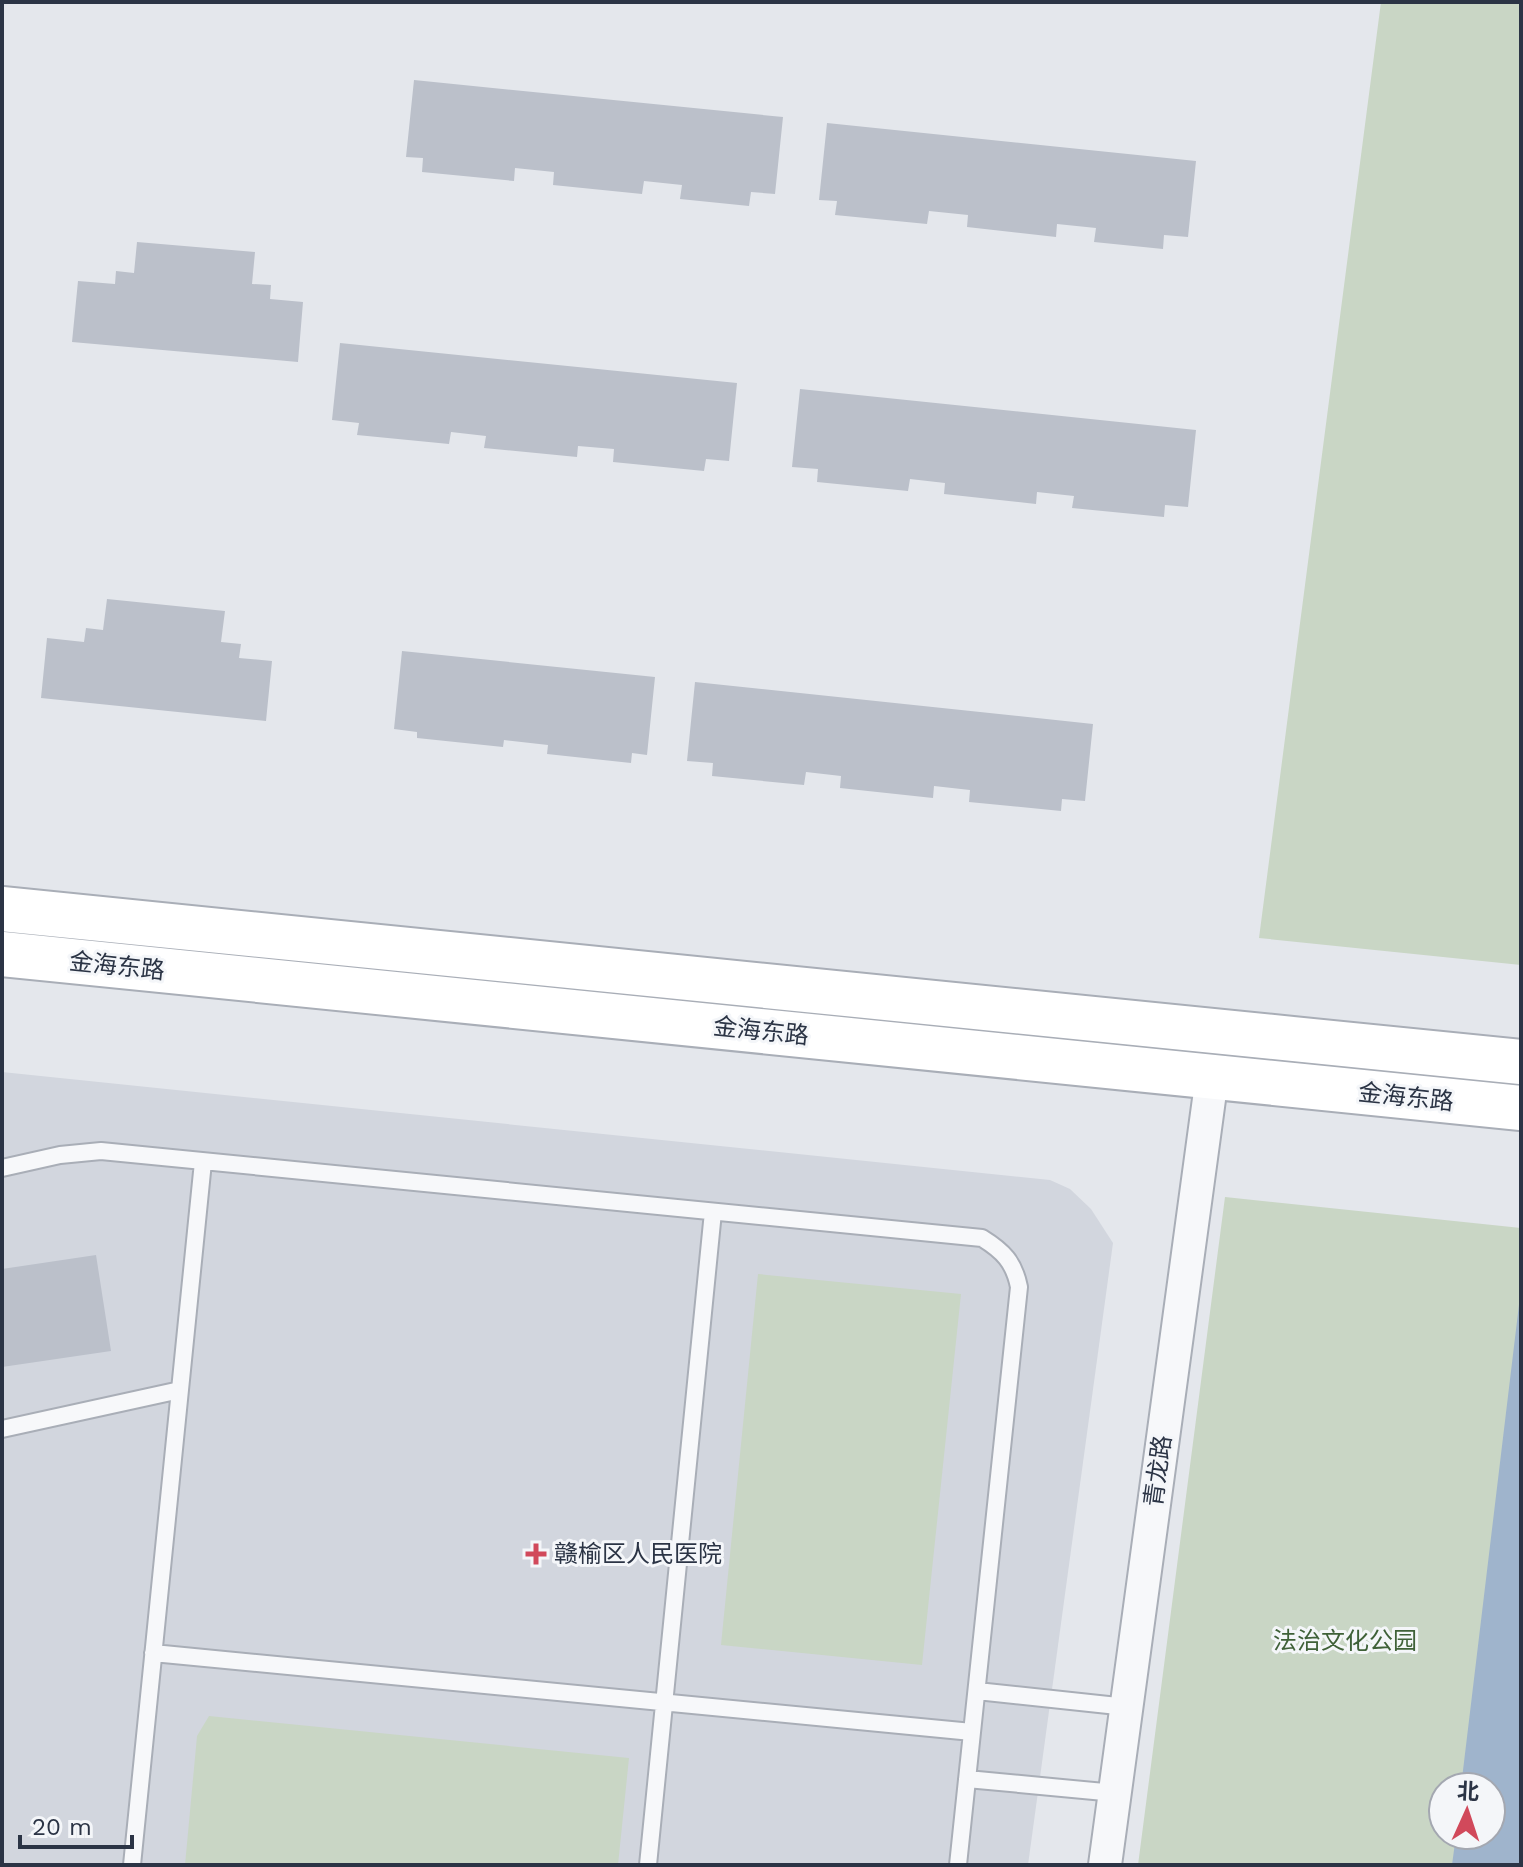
<svg xmlns="http://www.w3.org/2000/svg" width="1523" height="1867" viewBox="0 0 1523 1867" font-family="'Work Sans','Noto Sans SC',sans-serif">
  <rect width="100%" height="100%" fill="#e4e7ec"/>
  <path fill="#d2d6de" d="M2 1072 1050 1180 1070 1189 1091 1209 1113 1243 1028 1865H2Z"/>
  <path fill="#c9d6c5" fill-rule="evenodd" d="M1381 2H1521V965L1259 938Z
    M1225 1197 1521 1228V1865H1138ZM1443 1787H1491V1835H1443Z
    M758 1274 961 1294 922 1665 721 1645Z
    M209 1716 629 1758 618 1865H185L197 1736Z"/>
  <path fill="#9fb4cc" d="M1521 1288V1865H1452L1456 1835H1491V1787H1461Z"/>
  <path fill="#bbc0ca" d="M414 80 783 117 775 194 751 192 749 206 680 199 682 185 644 181 642 194 553 185 554 172 515 168 514 181 422 172 423 158 406 157Z
    M827 123 1196 161 1188 237 1164 235 1163 249 1094 242 1096 228 1057 224 1056 237 967 227 968 215 929 211 927 224 835 215 837 201 819 200Z
    M137 242 255 252 252 284 271 285 270 299 303 302 298 362 72 342 78 281 115 284 116 271 134 273Z
    M340 343 737 383 729 461 706 459 704 471 613 462 614 449 578 446 577 457 484 448 486 436 451 432 449 444 357 435 359 423 332 420Z
    M800 389 1196 430 1188 507 1165 505 1164 517 1072 508 1074 496 1037 492 1036 504 944 494 945 483 910 479 908 491 817 482 818 469 792 467Z
    M107 599 225 611 221 642 241 644 239 658 272 661 266 721 41 698 47 638 84 642 86 628 103 630Z
    M402 651 655 677 647 755 632 753 631 763 547 754 548 745 504 740 503 747 417 738V732L394 729Z
    M695 682 1093 724 1085 801 1062 799 1061 811 969 802 970 790 934 786 933 798 840 788 841 776 806 772 804 785 712 776 713 763 687 761Z
    M96 1255 111 1351 2 1367V1269Z"/>
  <g fill="none" stroke-linecap="round" stroke-linejoin="round">
    <defs>
      <path id="service" d="M2 1168 60 1155 101 1151 982 1238C1003 1251 1014 1262 1019 1287L958 1865
        M2 1429 180 1390
        M153 1653 972 1732
        M977 1691 1127 1707
        M967 1779 1115 1793
        M132 1865 203 1162
        M648 1865 713 1212"/>
      <path id="minor" d="M1105 1865 1212 1077"/>
      <path id="secondary" d="M2 909 1521 1062
        M2 954 1521 1108"/>
    </defs>
    <use href="#service" stroke="#a9aeb7" stroke-width="20"/>
    <use href="#minor" stroke="#a9aeb7" stroke-width="36"/>
    <use href="#secondary" stroke="#a9aeb7" stroke-width="48"/>
    <use href="#service" stroke="#f7f8fa" stroke-width="16"/>
    <use href="#minor" stroke="#f7f8fa" stroke-width="32"/>
    <use href="#secondary" stroke="#fff" stroke-width="44"/>
  </g>
  <path fill="#d1495b" stroke="#f4f6f9" stroke-width="3" d="M532 1542h8v8h8v8h-8v8h-8v-8h-8v-8h8z"/>
  <g text-anchor="middle" dominant-baseline="central" stroke-width="6" stroke-linejoin="round" paint-order="stroke">
    <g font-size="24" fill="#2b3445" stroke="#f4f6f9">
      <text transform="translate(117 966) rotate(6)">金海东路</text>
      <text transform="translate(761 1031) rotate(6)">金海东路</text>
      <text transform="translate(1406 1097) rotate(6)">金海东路</text>
      <text transform="translate(1158 1471) rotate(-82)">青龙路</text>
    </g>
    <g font-size="24" fill="#2b3445" stroke="#f4f6f9" text-anchor="start">
      <text x="554" y="1554">赣榆区人民医院</text>
    </g>
    <g font-size="24" fill="#3f6138" stroke="#f4f6f9">
      <text x="1345" y="1641">法治文化公园</text>
    </g>
  </g>
  <rect width="1523" height="1867" fill="none" stroke="#2b3445" stroke-width="8"/>
  <g transform="translate(1467 1811) rotate(3)"><circle r="38" fill="#f4f6f9" stroke="#a4a8b1" stroke-width="2"/>
  <path d="M0-6L14 30L0 20L-14 30Z" fill="#d1495b"/>
  <text y="-12" font-size="22" font-weight="bold" text-anchor="middle" fill="#2b3445">北</text>
  </g>
  <path d="M20 1835v12h112v-12" fill="none" stroke="#2b3445" stroke-width="4"/>
  <text x="32" y="1835" font-size="24" fill="#2b3445" stroke="#f4f6f9" stroke-width="6" paint-order="stroke">20 m</text>
</svg>
